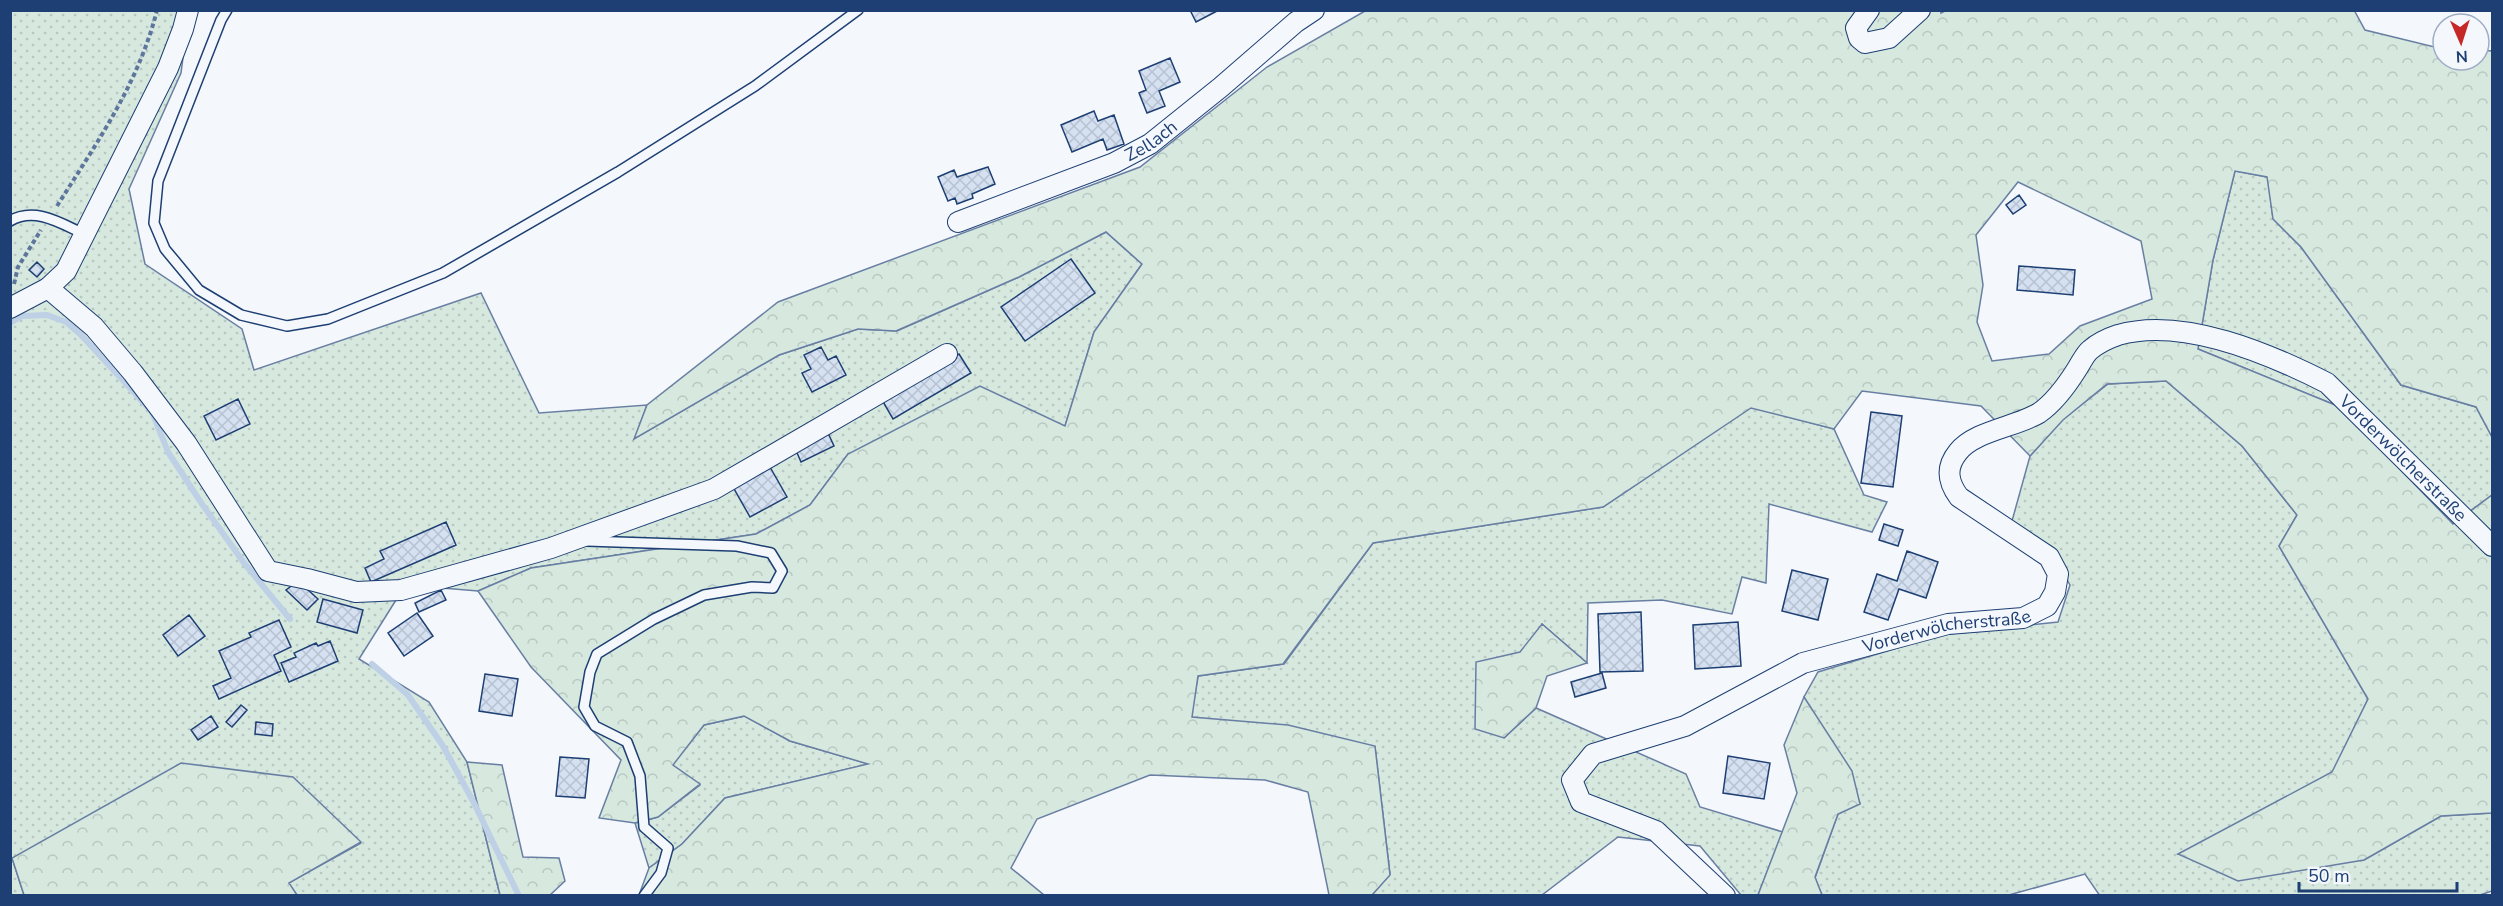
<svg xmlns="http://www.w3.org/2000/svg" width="2503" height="906" viewBox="0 0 2503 906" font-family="'Nunito Sans',sans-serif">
  <defs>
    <pattern id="grass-dots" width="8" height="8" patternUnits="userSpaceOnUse" patternTransform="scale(1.5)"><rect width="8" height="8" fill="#d7e8df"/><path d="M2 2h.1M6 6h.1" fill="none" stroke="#b8c8c3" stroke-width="1.8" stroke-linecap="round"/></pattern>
    <pattern id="forest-crowns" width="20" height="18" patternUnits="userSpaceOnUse" patternTransform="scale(1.5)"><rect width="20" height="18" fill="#d7e8df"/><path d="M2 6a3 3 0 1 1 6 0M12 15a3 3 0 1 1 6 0" fill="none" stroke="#b8c8c3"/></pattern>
    <pattern id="building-cross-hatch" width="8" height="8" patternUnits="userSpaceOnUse" patternTransform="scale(1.5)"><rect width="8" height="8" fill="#d5e0f0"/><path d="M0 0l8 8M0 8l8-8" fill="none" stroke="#b6c1d1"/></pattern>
  </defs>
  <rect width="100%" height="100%" fill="#f4f7fb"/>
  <path fill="url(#grass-dots)" stroke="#687fa3" stroke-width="1.5" d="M10 11H189L181 73 129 189 145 264 242 329 254 370 481 293 539 413 647 405 635 438 779 355 858 329 897 331 1019 277 1106 232 1142 264 1094 332 1065 426 848 454 810 505 756 534 531 568 478 591 442 588 396 600 359 659 429 702 467 762 500 895H297L288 883 361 843 12 858 24 895H11Z
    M2235 171 2268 177 2273 219 2301 247 2401 385 2476 407 2492 437V495L2453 524 2340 407 2198 349 2213 260Z
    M2166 381 2242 446 2297 515 2279 546 2368 699 2333 772 2179 854 2364 860 2441 816 2492 813V891L2477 896H2100L2085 874 2009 895H1822L1815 878 1838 814 1860 803 1804 697 1818 672 1940 635 2058 622 2070 585 2051 552 2012 521 2030 456 2062 420 2108 384Z
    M1751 407 1834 429 1864 495 1887 502 1872 532 1769 504 1766 583 1742 577 1732 614 1662 600 1588 603 1587 663 1542 624 1504 738 1536 708 1686 774 1700 807 1783 832 1758 895H1741L1700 846 1618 837 1542 895H1372L1390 874 1375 747 1191 717 1198 676 1284 664 1373 543 1603 507Z
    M745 716 790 741 869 764 725 798 682 844 649 868 635 823 658 817 700 785 672 765 704 725Z"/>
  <path fill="url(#forest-crowns)" stroke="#687fa3" stroke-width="1.5" fill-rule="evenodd" d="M1941 10V13L1947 10H2354L2365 30 2443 49V60H2479V50L2492 51V437L2476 407 2401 385 2301 247 2273 219 2267 177 2235 171 2213 260 2198 349 2340 407 2453 524 2492 495V813L2441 816 2364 860 2238 881 2178 854 2332 772 2368 699 2279 546 2297 515 2242 446 2166 381 2107 384 2063 420 2030 456 1981 406 1862 391 1834 429 1751 408 1603 507 1373 543 1283 664 1198 676 1192 717 1288 725 1375 746 1390 875 1372 895H1329L1308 792 1265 780 1150 775 1037 819 1011 868 1044 895H639L649 868 682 844 725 798 868 764 790 741 744 716 704 725 673 765 700 784 658 817 635 823 599 818 621 760 531 667 478 591 531 568 756 534 810 505 848 454 980 386 1065 426 1094 332 1142 264 1106 232 1019 277 896 331 858 329 779 355 634 439 647 405 778 302 1140 167 1267 67 1365 11ZM2018 182 2141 241 2152 299 2080 326 2049 354 1992 361 1977 322 1983 285 1976 235Z
    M1542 624 1587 663 1547 676 1536 708 1504 738 1475 729 1476 662 1520 652Z
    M1804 697 1852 771 1860 804 1838 814 1815 877 1822 895H1758L1797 793 1784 745Z
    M467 762 502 765 523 857 559 858 565 881 550 895H500Z
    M181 763 293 777 361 842 289 883 297 895H24L12 858Z"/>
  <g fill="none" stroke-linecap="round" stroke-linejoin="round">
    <path stroke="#bed0e5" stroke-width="6" d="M10 323 22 316 47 315 66 322 81 335 152 412 168 452 202 504 244 563 290 619
      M372 664 408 695 443 746 474 803 519 896"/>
  </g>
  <path fill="url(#building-cross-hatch)" stroke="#1d3f73" stroke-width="1.5" d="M1190 10H1219L1196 22Z
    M1170 58 1180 82 1159 91 1165 106 1147 113 1139 93 1146 90 1139 71Z
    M1094 111 1098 121 1114 115 1124 144 1107 150 1103 139 1072 152 1061 125Z
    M988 167 995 184 972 194 973 198 957 204 955 198 948 201 938 177 954 170 957 177Z
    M2019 195 2026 205 2013 214 2006 205Z
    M1071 259 1095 293 1025 341 1001 307Z
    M37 262 44 269 37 277 29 270Z
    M2019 266 2075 270 2073 295 2017 290Z
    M821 347 828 360 836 356 846 375 812 392 802 373 811 369 804 355Z
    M959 354 971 373 893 419 882 400Z
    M238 399 250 424 216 440 204 416Z
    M1871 412 1902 416 1893 487 1861 483Z
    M827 431 834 446 801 462 794 446Z
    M770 467 787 497 750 517 733 487Z
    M446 522 456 545 371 582 365 568 384 559 380 551Z
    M1884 524 1903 530 1898 546 1879 540Z
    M1907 551 1938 562 1926 598 1899 589 1888 620 1864 612 1877 574 1897 581Z
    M1792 570 1828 579 1818 620 1782 611Z
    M298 581 318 599 307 610 286 590Z
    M441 590 446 600 419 612 415 603Z
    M323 599 363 610 357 633 317 622Z
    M1641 612 1643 671 1600 672 1598 614Z
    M417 613 433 636 404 656 388 633Z
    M189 615 205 636 178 656 163 635Z
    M279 620 291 647 274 655 281 671 219 699 213 686 231 678 219 651 251 637 249 633Z
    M1738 622 1741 666 1695 669 1693 625Z
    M330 641 338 661 289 682 281 663 296 657 294 653 316 643 318 646Z
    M1602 673 1606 688 1575 697 1571 682Z
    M485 674 518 679 512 716 479 711Z
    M241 705 247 710 232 727 226 722Z
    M211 716 218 727 198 740 191 730Z
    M256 722 273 724 272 736 255 734Z
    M1728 756 1770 763 1764 799 1723 793Z
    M560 757 589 759 585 798 556 796Z"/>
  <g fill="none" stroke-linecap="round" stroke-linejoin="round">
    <defs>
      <path id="lane" d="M227 10 221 20 158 181 154 223 165 249 199 290 241 315 287 326 328 319 443 273 618 172 755 86 858 10
        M10 221C35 206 62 224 84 234
        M587 541 737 546 771 553 782 571 773 588 752 587 704 595 654 619 597 654 590 672 584 707 595 726 627 742 640 776 644 827 668 848 661 873 644 896"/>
      <g id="street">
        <path d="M1869 10 1856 28 1859 38 1865 43 1889 38 1920 10"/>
        <path id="s1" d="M958 222 1114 163 1150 144 1221 87 1296 22 1314 10"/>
        <path d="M48 288 94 327 133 373 186 443 268 571 307 579 356 592 401 590 551 548 714 489 947 354"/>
        <path d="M10 308 48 288 66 271 168 68 183 29 188 10"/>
        <path id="s2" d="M1725 896 1656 831 1581 802 1572 780 1593 754 1685 726 1803 663 1948 624 2023 618 2047 606 2055 592 2058 574 2049 557 1959 497C1948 482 1945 468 1958 452 1974 431 2016 427 2039 413 2055 402 2067 385 2077 369 2081 363 2085 354 2090 350 2097 344 2109 338 2118 335 2183 316 2270 354 2327 383L2492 546"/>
      </g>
    </defs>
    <use href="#lane" stroke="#1d3f73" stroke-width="12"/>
    <use href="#street" stroke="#1d3f73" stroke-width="22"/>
    <path stroke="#5e769c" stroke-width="4" stroke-dasharray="4.5 3" stroke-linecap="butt" d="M57 206C96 144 139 83 157 10
      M14 284 18 267 41 230"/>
    <use href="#lane" stroke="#f4f7fb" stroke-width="9"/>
    <use href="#street" stroke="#f4f7fb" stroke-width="20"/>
  </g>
  <g text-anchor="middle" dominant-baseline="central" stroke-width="4.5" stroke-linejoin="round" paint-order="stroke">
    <g font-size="18" fill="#1d3f73" stroke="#f4f7fb">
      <text stroke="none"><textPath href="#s1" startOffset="210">Zellach</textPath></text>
      <text stroke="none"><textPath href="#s2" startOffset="1456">Vorderwölcherstraße</textPath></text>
      <text stroke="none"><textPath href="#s2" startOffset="610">Vorderwölcherstraße</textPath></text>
    </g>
  </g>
  <rect width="2503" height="906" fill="none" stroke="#1d3f73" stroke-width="24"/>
  <g transform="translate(2461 42) rotate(177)"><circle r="28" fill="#f4f7fb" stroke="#9eadc5" stroke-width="1.5"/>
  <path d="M0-4.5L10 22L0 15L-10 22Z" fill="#c62828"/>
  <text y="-9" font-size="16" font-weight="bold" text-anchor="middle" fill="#1d3f73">N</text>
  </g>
  <path d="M2299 882v9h158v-9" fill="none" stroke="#1d3f73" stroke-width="3"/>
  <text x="2308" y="882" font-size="18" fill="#1d3f73" stroke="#f4f7fb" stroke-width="4.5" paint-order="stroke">50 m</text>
</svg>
